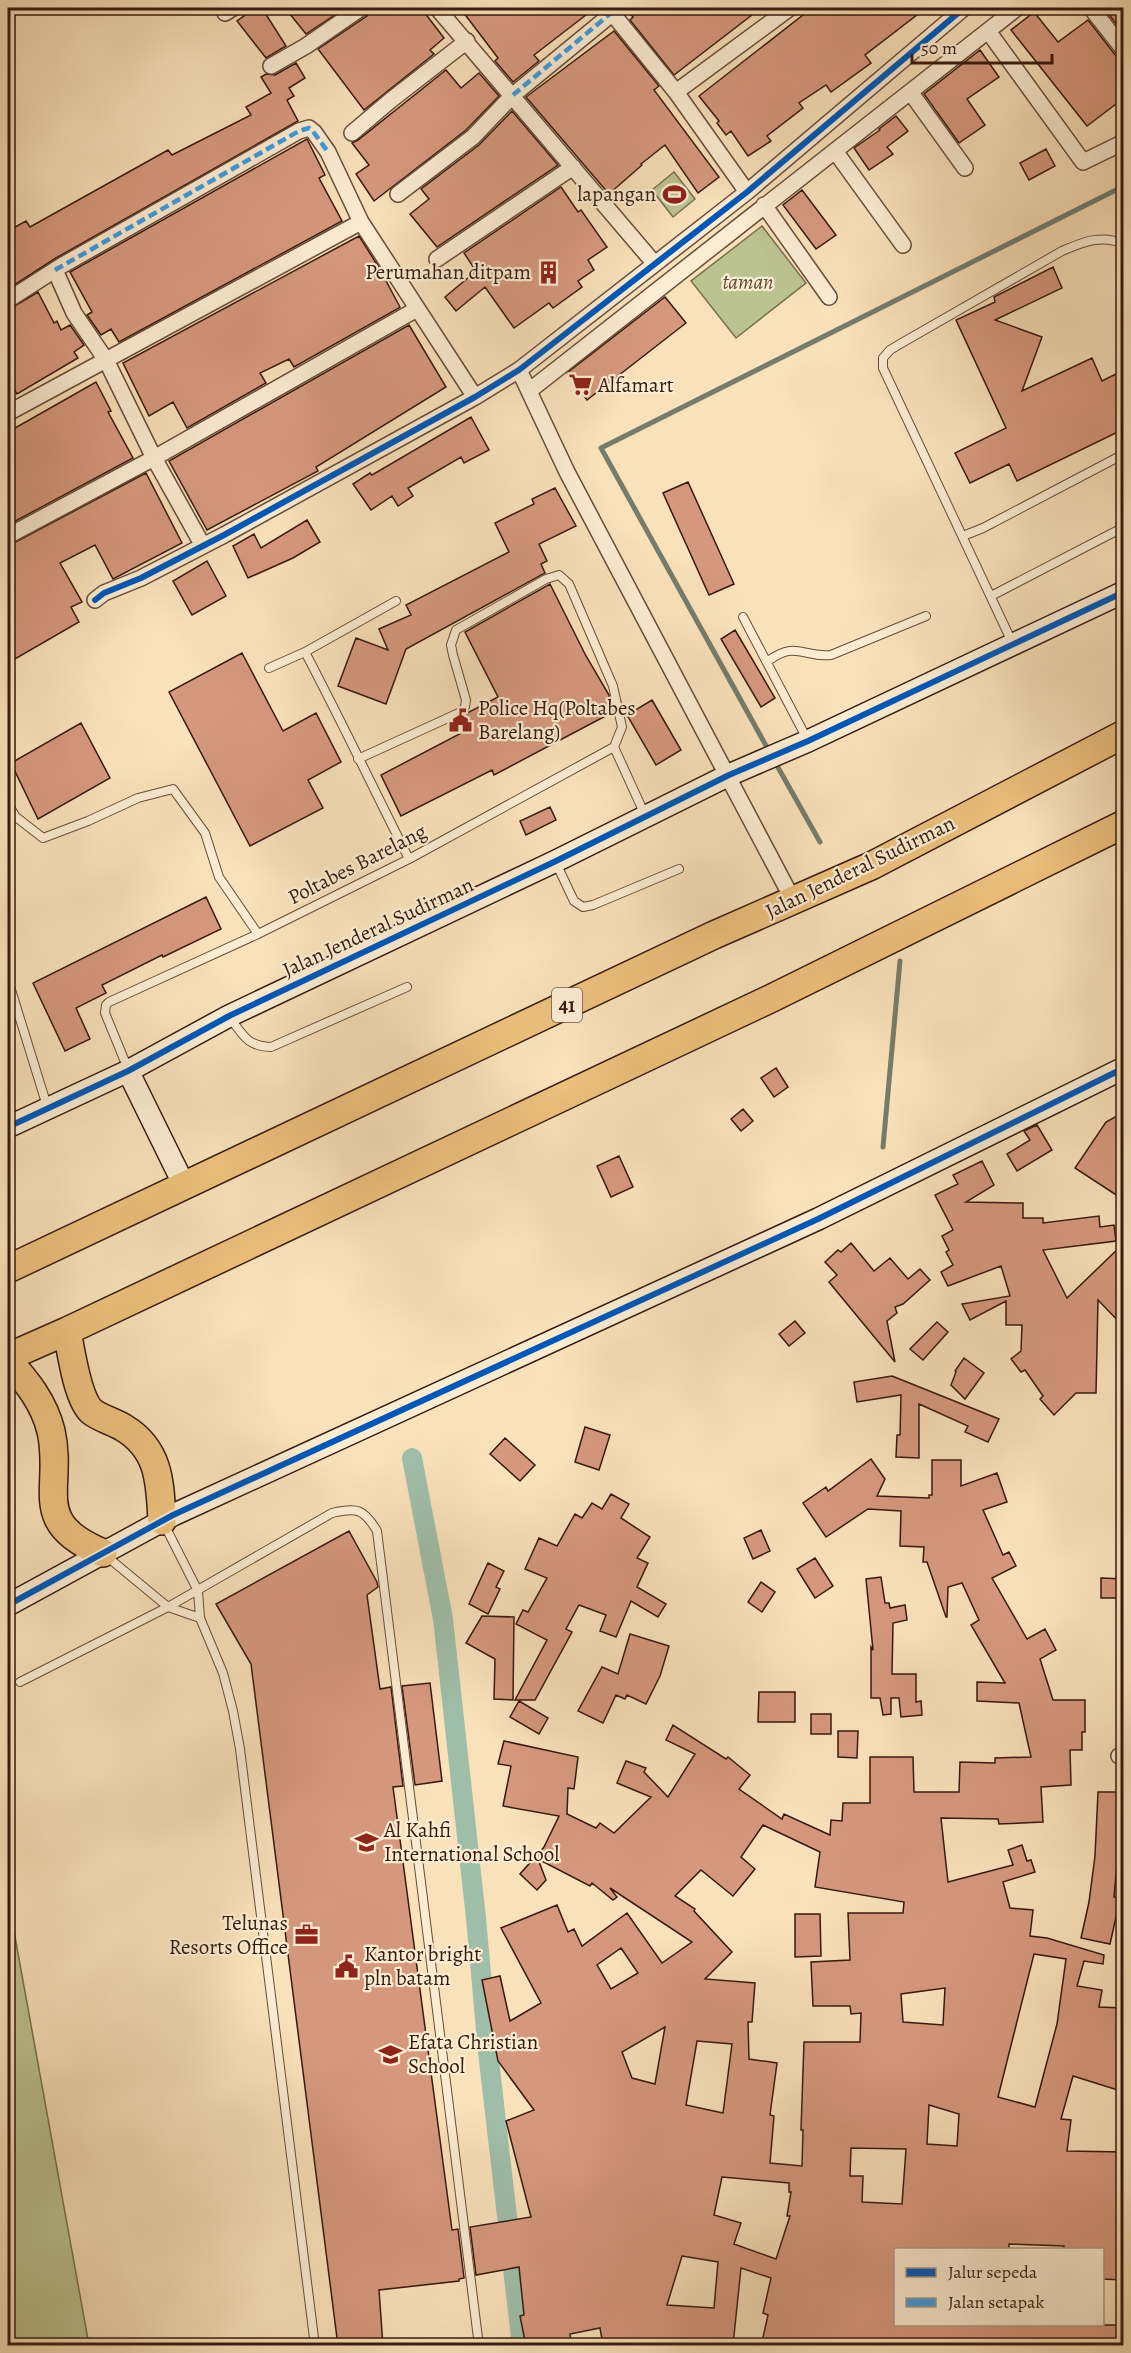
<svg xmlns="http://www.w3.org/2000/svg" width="1131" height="2353" viewBox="0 0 1131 2353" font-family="Alegreya,serif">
  <rect width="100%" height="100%" fill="#f9e1ba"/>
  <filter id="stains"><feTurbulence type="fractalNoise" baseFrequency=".00333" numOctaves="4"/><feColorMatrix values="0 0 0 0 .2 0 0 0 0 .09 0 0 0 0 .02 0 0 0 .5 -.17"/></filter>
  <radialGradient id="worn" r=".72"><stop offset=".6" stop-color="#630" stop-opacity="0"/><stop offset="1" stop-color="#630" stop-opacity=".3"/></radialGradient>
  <path fill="#bbc391" stroke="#796e50" stroke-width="1.5" d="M674 172 695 199 673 217 652 190Z
    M762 226 806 283 736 338 691 281Z
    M8 1898 89 2345H8Z"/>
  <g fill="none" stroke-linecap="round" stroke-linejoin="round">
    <path stroke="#757c6c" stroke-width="5" d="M769 751 601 448 1124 186
      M775 762 820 842
      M883 1147 900 961"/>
    <path stroke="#9fbeaa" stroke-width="20" d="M412 1458 443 1619 476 1918 488 2052 522 2346"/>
  </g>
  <path fill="#d6987d" stroke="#37190e" stroke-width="1.5" fill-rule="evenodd" d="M255 8H262L286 46 266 58 237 21Z
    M285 8H345L306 34Z
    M371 8H421L444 38 430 50 434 54 364 110 318 49 367 16Z
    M460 8H595L534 55 539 61 513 82 495 61 498 58Z
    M629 8H761L674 75 630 20 633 17 628 11Z
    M812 8H926L865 55 871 63 831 92 826 85 799 103 803 108 767 136 771 141 748 156 731 131 726 135 717 123 719 121 699 96Z
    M1104 8H1124V34Z
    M1034 12 1058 42 1088 20 1116 56 1124 60V98L1087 126 1011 30Z
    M614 31 659 86 654 90 719 177 698 193 665 145 641 164 642 165 609 194 526 97Z
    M980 50 999 77 967 99 985 125 959 143 924 94Z
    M296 63 305 78 289 88 294 96 287 100 298 121 56 258 8 289V231L26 221 30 227 168 150 172 155 251 115 246 107 271 93 261 77 266 74 275 75Z
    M446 70 461 88 479 73 499 96 466 130 374 201 356 174 369 165 352 143 358 140Z
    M512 111 558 165 437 247 410 214 429 199 421 189 479 145Z
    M896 116 908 131 887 147 893 154 869 170 854 148 880 130 879 129Z
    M307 139 325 175 319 178 342 221 119 342 111 329 101 335 87 315 92 312 70 272Z
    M1046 149 1055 166 1029 180 1020 163Z
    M561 187 578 212 581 210 607 247 588 260 594 270 578 281 582 287 553 308 549 303 514 328 485 287 456 311 445 297 476 271 464 253Z
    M802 190 836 235 816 249 783 205Z
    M359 236 378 266 400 307 399 308 294 367 289 359 260 373 266 383 187 428 173 402 149 416 123 363Z
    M1053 267 1062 288 995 320 1042 337 1022 391 1092 358 1102 381 1124 370V429L1017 481 1009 464 970 483 955 453 1006 428 956 320 995 302 994 297Z
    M38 292 54 323 57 321 61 330 70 325 84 345 74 352 78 358 17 394 8 378V310Z
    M665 297 686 323 587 400 567 373Z
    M409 325 446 387 316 467 318 471 207 530 169 461Z
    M96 382 111 411 108 412 133 458 8 525V432Z
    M471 417 489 450 464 463 461 457 408 488 413 496 398 506 392 496 371 510 353 484 370 473 372 475Z
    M146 473 182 543 113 579 95 545 60 563 82 602 71 607 79 622 8 663V546Z
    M688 482 734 584 709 595 663 493Z
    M555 488 576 526 539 544 547 561 541 564 545 573 406 649 386 704 338 686 356 638 388 650 379 629 411 615 406 605 509 552 495 523 534 504 532 499Z
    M307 520 320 542 293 558 248 578 233 546 254 534 261 548Z
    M207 561 226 596 192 615 173 581Z
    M550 584 586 656 609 695 613 712 494 775 492 770 401 816 381 775 471 728 465 717 469 712 498 697 465 632Z
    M735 630 775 698 761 707 721 639Z
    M242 653 283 731 316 713 341 762 308 780 323 808 250 846 169 692Z
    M652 700 681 750 656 765 627 715Z
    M81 723 110 778 38 819 11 763Z
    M550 807 556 820 526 835 520 821Z
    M206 897 221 929 163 957 162 955 102 985 106 993 76 1008 90 1039 65 1051 33 983Z
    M776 1068 788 1087 774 1097 761 1078Z
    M743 1109 753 1121 741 1131 731 1119Z
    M1124 1112V1200L1075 1168 1106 1122Z
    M1037 1125 1052 1150 1017 1171 1007 1154 1030 1140 1024 1131Z
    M619 1156 633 1187 611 1197 597 1166Z
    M982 1161 994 1185 966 1202 1023 1203V1218H1043V1223L1099 1216 1100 1227 1114 1225 1116 1241 1043 1250 1067 1298 1124 1243V1327L1098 1300 1096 1393H1076L1054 1415 1040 1399 1043 1396 1025 1370 1021 1372 1011 1359 1021 1351 1022 1325H1006V1301L970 1320 962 1304 1010 1296 1001 1266 948 1286 941 1272 953 1265 946 1252 949 1250 942 1236 953 1230 935 1195 958 1184 953 1175Z
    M851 1243 874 1271 890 1258 908 1279 920 1269 930 1280 903 1304 895 1307 897 1313 887 1321 895 1362 829 1282 837 1275 825 1262 838 1250 841 1252Z
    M795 1321 805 1333 789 1346 779 1334Z
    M937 1322 948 1332 923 1360 910 1349Z
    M964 1358 984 1373 965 1399 951 1385 956 1372 955 1371Z
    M892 1376 999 1419 988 1442 965 1432 968 1426 919 1404V1458L896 1457 897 1435H900L901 1395 857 1402 854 1382Z
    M585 1427 610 1435 599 1470 575 1462Z
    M505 1438 535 1465 520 1481 490 1454Z
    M871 1459 885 1479 877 1496 929 1498V1495H932V1460H961V1486L997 1473 1007 1502 983 1510 1003 1555 1009 1552 1016 1566 992 1578 1027 1639 1045 1629 1056 1650 1040 1659 1053 1700H1085V1732H1082V1750H1070L1071 1785 1041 1787 1043 1822 999 1824 998 1819 941 1818 948 1882 1013 1865 1008 1850 1022 1845 1027 1861 1031 1860 1035 1872 1003 1882 1010 1908 1033 1910 1030 1936 1047 1938 1104 1955 1103 1964 1084 1961 1077 1986 1102 1990 1099 2007 1124 2008V2092L1073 2076 1061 2119 1071 2120 1067 2151 1124 2152V2280L1102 2279V2250H1064V2246L1009 2244V2250H896V2325H1124V2346H761L768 2315 763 2313 771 2278 741 2268 733 2345 686 2342 679 2346H621L620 2342 603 2345 600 2328 570 2334 572 2346H526L520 2316 524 2315 519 2267 476 2275 470 2227 531 2217 506 2121 534 2110 498 2061 482 1980 500 1976 510 2021 541 2003 501 1928 557 1905 568 1932 574 1929 582 1946 627 1913 662 1963 692 1942 610 1888 617 1897 613 1900 592 1883 590 1886 538 1859 546 1880 537 1890 520 1874 544 1847 559 1816 503 1806 511 1766 498 1764 504 1741 578 1757 574 1789 568 1788 567 1814 596 1828 600 1823 614 1833 651 1797 617 1783 626 1761 646 1768 644 1772 668 1797 695 1754 666 1740 673 1725 726 1759 728 1757 750 1775 739 1789 782 1819 784 1814 830 1835 831 1820 842 1821 843 1803H870V1757H913L914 1792H959L960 1762 995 1763V1758L1031 1757 1019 1703 977 1701V1682L1005 1683 971 1625 979 1620 962 1583 948 1587 947 1617H946L927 1562H923L924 1547 900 1546 901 1511 868 1509 826 1537 803 1503 826 1487 828 1491ZM763 1825 820 1852 815 1887 904 1902 903 1913H848L850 1960 811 1962 813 2006H850L851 2014 861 2013 860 2042H804L801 2130H803L802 2166 770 2163 774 2116 770 2115 777 2063 749 2059 748 2022H752L755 1983 705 1979 732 1952 694 1911 695 1909 675 1896 701 1870 733 1896 755 1869 741 1857ZM621 1948 638 1973 611 1989 597 1965ZM1034 1954 1066 1959 1057 2024 1035 2107 998 2097ZM945 1988 943 2025 903 2022 901 1994ZM665 2027 655 2084 632 2078 622 2052ZM697 2041 732 2044 723 2113 686 2105ZM929 2105 959 2114 957 2146 927 2144ZM851 2148 906 2149 902 2204 862 2202 863 2176H850ZM722 2177 789 2183V2192H791L787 2216H790L776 2259 734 2244 741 2223 714 2215ZM682 2256 718 2262 714 2308 667 2305Z
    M611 1494 629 1504 621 1518 650 1537 637 1558 648 1563 637 1587 666 1604 658 1617 631 1601 616 1637 600 1631 606 1615 579 1605 566 1629 572 1632 535 1700H515L547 1640 516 1624 523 1610 528 1612 547 1578 525 1569 539 1538 557 1546 575 1514 582 1518 592 1503 602 1509Z
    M761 1530 770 1551 753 1559 744 1538Z
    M349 1531 377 1582 378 1587 367 1595 380 1689 391 1687 403 1786 393 1787 452 2230 458 2229 464 2278 459 2279V2281L379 2290 383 2346H338L251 1664 216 1604Z
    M815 1558 833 1586 815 1598 797 1569Z
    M488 1563 504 1571 496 1587 500 1589 488 1614 469 1604Z
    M881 1577 885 1603H889L890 1608 905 1605 907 1620 893 1623 892 1674H916V1702L921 1701 922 1715 901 1717 899 1698H891V1714L883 1715 880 1698H871V1647L873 1650 866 1579Z
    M1101 1578 1124 1579V1598H1101Z
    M761 1582 775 1592 762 1612 748 1602Z
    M482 1616 514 1617 513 1700 494 1699 495 1659 466 1643Z
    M630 1634 669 1646 660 1676 646 1704 627 1695 625 1699 616 1695 603 1723 578 1711 602 1667 618 1674Z
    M430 1683 442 1781 415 1785 402 1686Z
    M759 1692H795V1722H758Z
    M519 1701 548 1718 539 1734 510 1717Z
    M811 1714H831V1734H811Z
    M838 1731H858L857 1758 838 1757Z
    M1098 1792H1124L1122 1852 1118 1851 1114 1897 1120 1899 1110 1944 1081 1938 1089 1902 1095 1856Z
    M795 1914H820L821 1956 795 1957Z"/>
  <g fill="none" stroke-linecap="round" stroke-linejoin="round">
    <defs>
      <path id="lane" d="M963 536 983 528 1124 454
        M991 596 1124 527
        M743 617 807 739
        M1012 642 883 368V358L890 350 900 344 1062 251C1083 242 1101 234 1124 244
        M305 652 396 601
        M768 661C797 640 802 658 831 655L926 616
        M269 668 305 652C341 720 374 790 409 859
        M358 759 461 712 465 707 466 700 453 655 451 645 456 630 546 579 559 575 569 584 613 686 622 727 614 747
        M8 804 16 817 43 838 88 821 138 798 173 789 205 833 219 877 258 934
        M556 863 574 901 583 907 593 905 679 869
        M8 980 47 1106
        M230 1018C244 1036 247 1046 271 1047L407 987
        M128 1069 105 1013 106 1005 109 1002 258 934 409 859 614 747 645 815
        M164 1524 198 1591 200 1618 223 1673 233 1711 240 1749 315 2346
        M105 1555 168 1607 200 1618
        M20 1682 168 1607 332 1513C357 1507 364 1509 377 1531L479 2346"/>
      <path id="street" d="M437 8 654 263
        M608 8 676 92 747 192
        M1091 8 1124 50
        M225 13 233 8
        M988 31 1083 162 1124 142
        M271 66 306 46 361 8
        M676 92 790 8
        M911 93 965 168
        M352 133 391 100 467 41
        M835 151 903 245
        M398 194 473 137 513 95 619 8
        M764 205 829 297
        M437 259 573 167
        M55 270 74 313 106 360 154 458 203 546
        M8 300 61 266 299 131 309 128 314 132 328 152 361 222 475 397
        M519 370 567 472 793 900
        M529 391 1017 8
        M8 413 361 222
        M8 536 154 458 417 309
        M95 600 104 593 141 578 224 535 475 397 519 370 747 192 964 8
        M1119 1756H1124"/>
      <path id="secondary" d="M128 1071 184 1185
        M8 1127 128 1071 229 1016 556 861 729 775 808 741 1124 592
        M8 1605 173 1515 818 1219 1124 1068"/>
      <path id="highway" d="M8 1269 714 935 871 866 1124 734
        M67 1331C71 1351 77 1397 91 1411 99 1418 115 1422 124 1428 160 1450 160 1483 162 1521
        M8 1357 67 1331 772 998 1124 824
        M8 1361C27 1381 44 1403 51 1431 64 1489 28 1522 103 1553"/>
    </defs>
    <use href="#lane" stroke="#684b39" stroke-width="10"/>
    <use href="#street" stroke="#684b39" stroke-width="18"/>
    <use href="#secondary" stroke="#37190e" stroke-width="24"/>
    <use href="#highway" stroke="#37190e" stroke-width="30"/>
    <use href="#lane" stroke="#fbecd2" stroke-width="8"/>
    <use href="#street" stroke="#fbecd2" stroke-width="15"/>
    <use href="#secondary" stroke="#fbecd2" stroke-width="21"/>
    <use href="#highway" stroke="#ecc07d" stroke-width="27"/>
    <path stroke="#3e9bde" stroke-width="4.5" stroke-dasharray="9 4.5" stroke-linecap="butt" d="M441 11 446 8
      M513 95 611 13
      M55 270 299 131 309 128 312 130 328 152"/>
    <defs>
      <path id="cycleway" d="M95 600 104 593 141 578 224 535 475 397 519 370 747 192 964 8
        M8 1127 128 1071 229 1016 556 861 729 775 808 741 1124 592
        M8 1605 173 1515 818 1219 1124 1068"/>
    </defs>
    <use href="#cycleway" stroke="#fbecd2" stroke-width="10"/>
    <use href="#cycleway" stroke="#0057b8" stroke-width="6"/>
  </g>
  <defs>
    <symbol id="stadium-bare" viewBox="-9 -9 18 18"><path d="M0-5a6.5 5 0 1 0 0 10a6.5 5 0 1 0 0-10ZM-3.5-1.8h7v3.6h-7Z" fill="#8f2418" stroke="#fbecd2" stroke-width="2.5" paint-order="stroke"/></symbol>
    <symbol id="building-bare" viewBox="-9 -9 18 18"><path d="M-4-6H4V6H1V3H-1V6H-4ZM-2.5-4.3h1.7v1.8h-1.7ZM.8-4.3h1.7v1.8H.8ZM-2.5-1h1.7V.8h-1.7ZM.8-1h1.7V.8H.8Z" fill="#8f2418" stroke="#fbecd2" stroke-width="2.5" paint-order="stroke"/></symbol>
    <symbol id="supermarket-bare" viewBox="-9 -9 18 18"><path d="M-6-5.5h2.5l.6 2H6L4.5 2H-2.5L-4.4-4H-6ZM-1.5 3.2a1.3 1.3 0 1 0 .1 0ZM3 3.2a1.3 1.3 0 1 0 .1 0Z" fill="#8f2418" stroke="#fbecd2" stroke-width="2.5" paint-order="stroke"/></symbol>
    <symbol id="civic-bare" viewBox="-9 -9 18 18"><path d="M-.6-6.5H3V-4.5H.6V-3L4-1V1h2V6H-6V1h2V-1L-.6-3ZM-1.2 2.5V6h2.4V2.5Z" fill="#8f2418" stroke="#fbecd2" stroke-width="2.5" paint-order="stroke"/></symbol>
    <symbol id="school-bare" viewBox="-9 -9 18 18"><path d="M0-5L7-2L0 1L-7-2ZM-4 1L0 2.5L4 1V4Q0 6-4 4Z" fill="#8f2418" stroke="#fbecd2" stroke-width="2.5" paint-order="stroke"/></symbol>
    <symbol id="office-bare" viewBox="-9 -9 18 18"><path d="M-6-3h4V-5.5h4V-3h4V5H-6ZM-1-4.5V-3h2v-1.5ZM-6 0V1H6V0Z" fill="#8f2418" stroke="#fbecd2" stroke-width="2.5" paint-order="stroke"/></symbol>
  </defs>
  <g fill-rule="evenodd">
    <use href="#stadium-bare" x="658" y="178" width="33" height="33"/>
    <use href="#building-bare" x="532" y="256" width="33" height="33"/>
    <use href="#supermarket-bare" x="564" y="368" width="33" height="33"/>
    <use href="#civic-bare" x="444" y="704" width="33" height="33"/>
    <use href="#school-bare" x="350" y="1826" width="33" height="33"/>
    <use href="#office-bare" x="290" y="1918" width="33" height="33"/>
    <use href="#civic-bare" x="330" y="1950" width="33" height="33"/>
    <use href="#school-bare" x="374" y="2038" width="33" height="33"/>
  </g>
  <g text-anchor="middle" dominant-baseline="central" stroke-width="4.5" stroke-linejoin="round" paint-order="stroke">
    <rect fill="#fbecd2" stroke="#725849" stroke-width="1.5" x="552" y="988" width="30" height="34" rx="4.5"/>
    <g font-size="20" font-weight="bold" fill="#37190e">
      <text x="567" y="1005">41</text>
    </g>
    <g font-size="21" fill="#37190e" stroke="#fbecd2" text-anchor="start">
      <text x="656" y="194" text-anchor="end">lapangan</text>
      <text x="531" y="272" text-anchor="end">Perumahan ditpam</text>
      <text x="598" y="385">Alfamart</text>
      <text x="478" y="708">Police Hq(Poltabes<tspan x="478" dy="24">Barelang)</tspan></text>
      <text x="384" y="1830">Al Kahfi<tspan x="384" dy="24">International School</tspan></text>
      <text x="288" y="1923" text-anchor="end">Telunas<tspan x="288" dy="24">Resorts Office</tspan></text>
      <text x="364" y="1954">Kantor bright<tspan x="364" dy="24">pln batam</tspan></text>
      <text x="408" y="2042">Efata Christian<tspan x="408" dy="24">School</tspan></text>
    </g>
    <g font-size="21" font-style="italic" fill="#5f4c35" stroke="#fbecd2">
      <text x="748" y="282">taman</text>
    </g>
    <g font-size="21" fill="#37190e" stroke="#fbecd2">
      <text transform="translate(357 864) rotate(-27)">Poltabes Barelang</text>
      <text transform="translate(860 867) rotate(-26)">Jalan Jenderal Sudirman</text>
      <text transform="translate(378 927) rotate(-25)">Jalan Jenderal Sudirman</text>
    </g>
  </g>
  <rect width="1131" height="2353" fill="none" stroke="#f9e1ba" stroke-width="30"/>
  <rect x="9" y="9" width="1113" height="2335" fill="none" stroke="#37190e" stroke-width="3"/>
  <rect x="15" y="15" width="1101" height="2323" fill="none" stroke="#37190e" stroke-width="1.5"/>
  <rect x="894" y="2248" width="210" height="78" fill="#fbecd2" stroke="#ad9884" stroke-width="1.5"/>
  <rect x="906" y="2268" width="30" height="9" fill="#0057b8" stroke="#ad9884" stroke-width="1.5"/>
  <text x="948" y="2278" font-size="18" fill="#37190e">Jalur sepeda</text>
  <rect x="906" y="2298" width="30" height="9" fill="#3e9bde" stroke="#ad9884" stroke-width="1.5"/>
  <text x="948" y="2308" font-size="18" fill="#37190e">Jalan setapak</text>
  <path d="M912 54v9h140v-9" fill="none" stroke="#37190e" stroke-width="3"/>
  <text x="921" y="54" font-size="18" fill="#37190e" stroke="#fbecd2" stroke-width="4.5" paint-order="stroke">50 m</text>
  <rect width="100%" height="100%" filter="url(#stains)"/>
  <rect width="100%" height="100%" fill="url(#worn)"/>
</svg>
